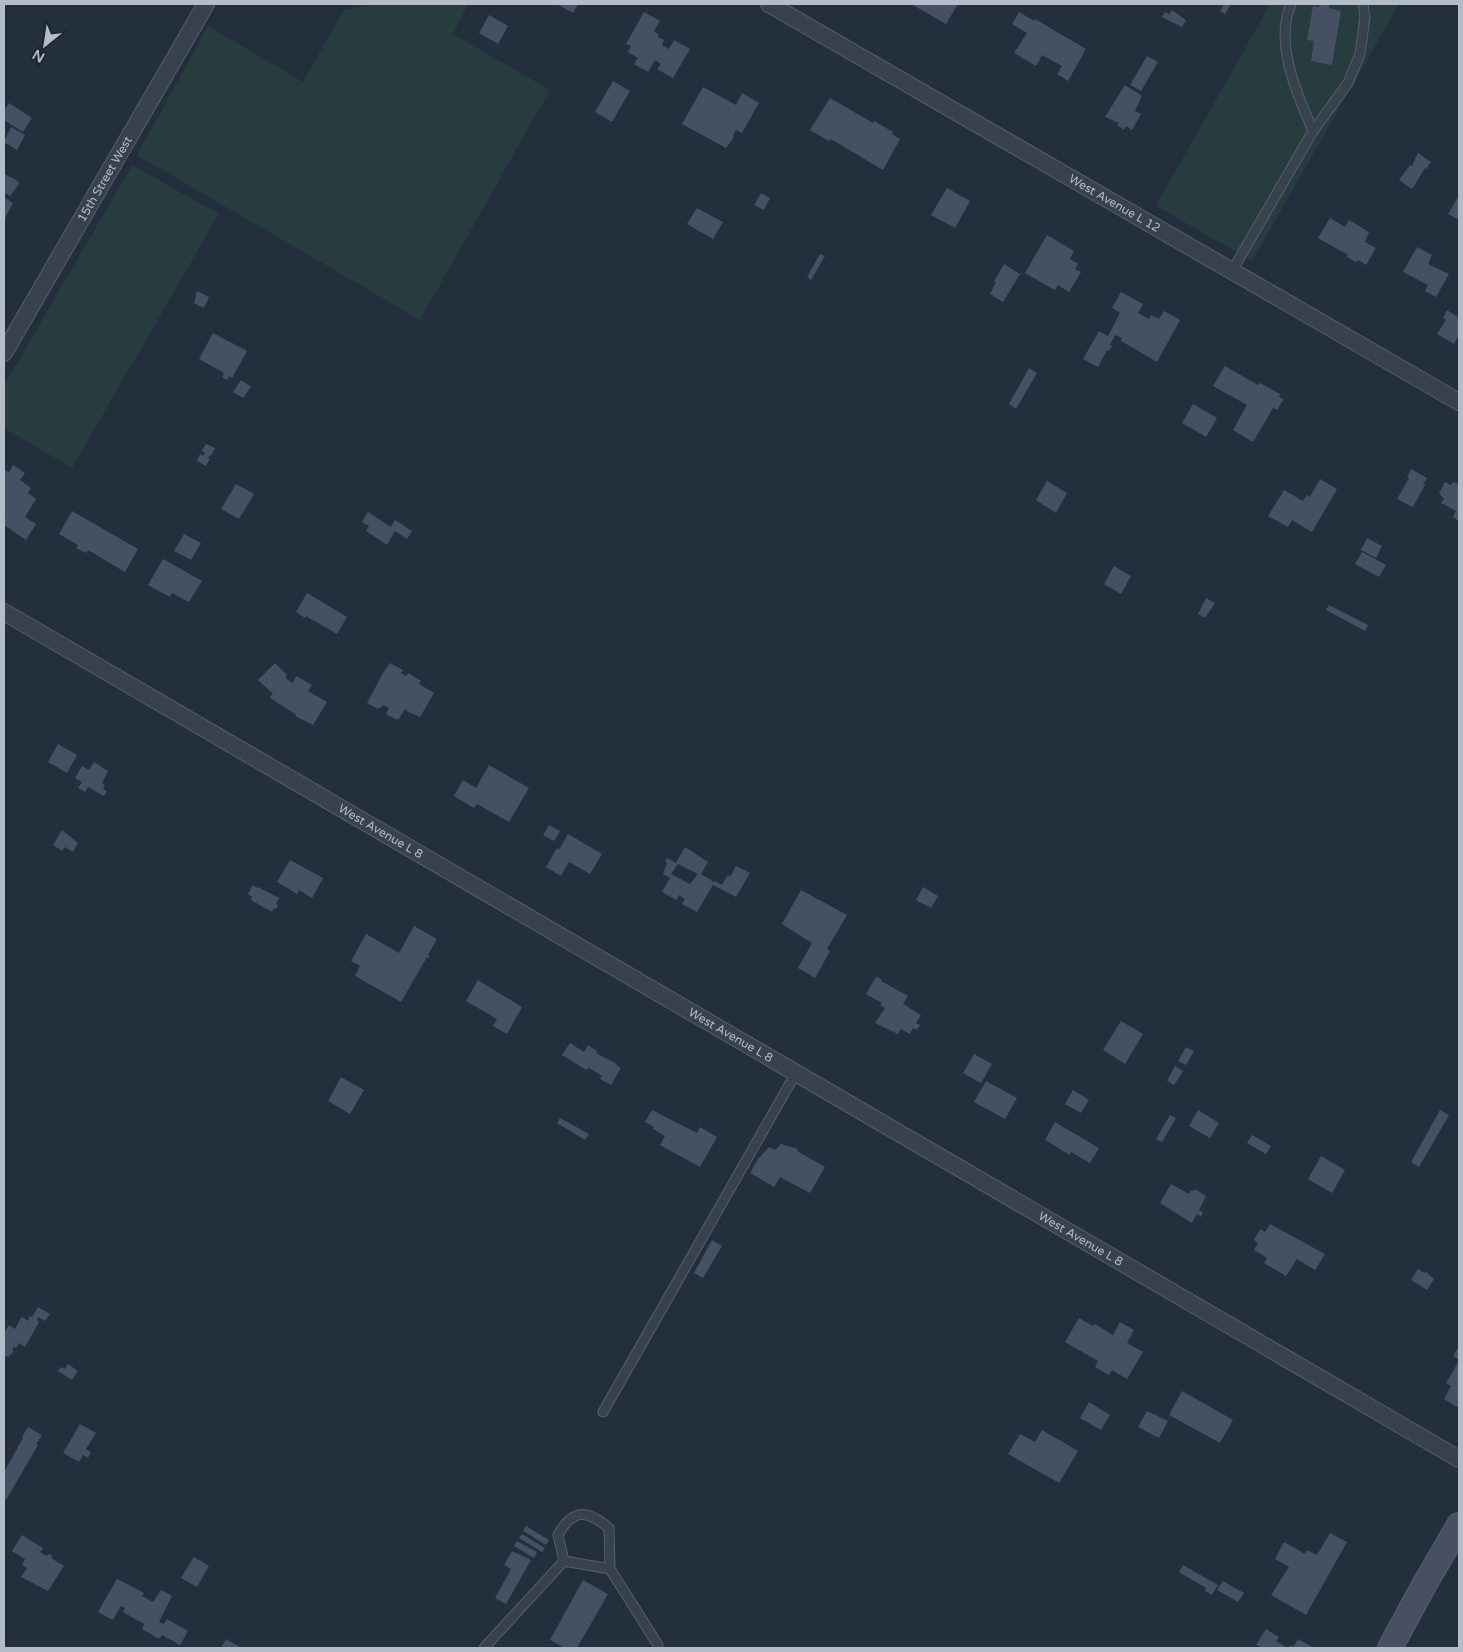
<svg xmlns="http://www.w3.org/2000/svg" width="1463" height="1652" viewBox="0 0 1463 1652" font-family="'Varela Round',sans-serif">
  <rect width="100%" height="100%" fill="#242f3e"/>
  <path fill="#263c3f" d="M374 4H468L453 34 550 90 420 320 137 155 208 26 303 82 344 10Z
    M1270 4H1399L1252 261 1156 206Z
    M132 165 219 214 72 468 4 428V386Z"/>
  <path fill="#455162" fill-rule="evenodd" d="M557 4H578L573 13Z
    M911 4H958L946 24Z
    M1224 4H1231L1225 14 1220 11Z
    M1320 4H1330L1329 8 1341 11 1332 65 1311 61 1314 41 1307 40 1313 6 1319 7Z
    M1172 10 1186 20 1182 27 1162 17 1165 12 1169 14Z
    M644 12 660 21 654 31 659 35 658 37 664 40 662 45 669 49 674 40 690 49 673 78 657 69 661 64 655 60 648 72 634 64 638 58 628 52 631 46 626 44Z
    M1019 12 1034 21 1035 19 1086 49 1068 81 1057 74 1062 66 1042 55 1036 66 1014 53 1027 33 1012 24Z
    M489 15 508 26 498 44 479 33Z
    M1147 56 1158 62 1141 91 1130 85Z
    M613 81 630 91 612 122 595 112Z
    M1125 85 1142 96 1135 111 1141 114 1132 130 1126 126 1124 130 1117 125 1119 123 1105 117Z
    M703 87 736 105 742 93 759 103 742 133 736 130 733 136 734 137 726 148 682 124Z
    M830 98 873 123 874 121 893 132 892 134 900 139 883 170 831 139 829 141 810 130Z
    M9 103 32 118 23 132 4 120V111Z
    M11 127 25 135 17 150 4 142Z
    M1418 153 1431 162 1426 169 1425 168 1412 189 1399 180 1410 165 1412 166Z
    M4 174 18 181 19 184 10 196 6 193 4 197 13 203 4 220Z
    M947 188 970 201 955 228 931 215Z
    M761 193 770 198 764 210 754 205Z
    M1459 195V220L1448 214Z
    M697 208 723 222 713 239 687 224Z
    M1330 218 1345 227 1349 220 1369 232 1365 242 1376 248 1366 265 1358 260 1356 262 1347 257 1348 255 1318 238Z
    M1047 235 1074 251 1070 259 1078 264 1075 269 1081 272 1069 292 1058 285 1055 290 1025 273Z
    M1417 247 1432 255 1428 264 1449 274 1436 297 1425 291 1428 285 1403 272Z
    M820 254 825 256 811 280 807 277Z
    M1004 264 1020 274 1003 302 990 294 996 282 994 281Z
    M197 291 209 297 204 308 194 303Z
    M1121 292 1143 304 1138 313 1149 319 1151 315 1159 319 1164 311 1180 320 1157 362 1121 341 1122 338 1115 335 1110 345 1112 346 1109 351 1107 350 1098 367 1083 359 1099 331 1108 336 1120 313 1112 308Z
    M1447 310 1459 318V335L1454 344 1437 334 1446 320 1443 318Z
    M213 333 247 351 232 378 229 376 227 380 222 377 224 373 199 359Z
    M1225 366 1258 385 1260 383 1280 394 1279 397 1284 399 1277 410 1273 408 1253 442 1233 430 1247 405 1213 386Z
    M1029 368 1037 373 1016 409 1009 404Z
    M241 380 251 387 243 398 233 392Z
    M1193 404 1217 418 1206 437 1182 423Z
    M206 444 215 448 211 456 210 455 208 458 210 459 206 466 197 461 200 454 203 456 205 453 202 451Z
    M13 465 25 473 20 480 31 488 28 493 36 499 25 517 36 524 26 540 4 525V515L6 512 4 510V471L5 470 9 472Z
    M1411 469 1427 478 1423 484 1425 485 1413 507 1397 499 1409 478 1407 477Z
    M1320 479 1337 489 1312 532 1292 520 1288 527 1268 516 1284 490 1303 501 1307 495 1310 497Z
    M1047 481 1067 493 1056 513 1036 500Z
    M1445 482 1451 485 1453 482 1459 484V521L1453 517 1456 511 1441 503 1444 499 1439 493Z
    M236 484 254 494 239 519 221 509Z
    M72 511 138 549 125 572 88 550 86 553 76 548 78 545 59 534Z
    M368 512 391 527 395 520 412 531 407 539 395 531 387 545 366 531 369 526 362 522Z
    M184 534 201 543 191 560 174 551Z
    M1367 538 1382 546 1376 558 1361 550Z
    M1362 552 1386 565 1379 577 1355 564Z
    M163 559 202 581 189 602 172 593 170 597 148 585Z
    M1114 566 1131 576 1121 594 1104 584Z
    M307 593 347 617 337 634 306 616 305 618 296 612Z
    M1206 598 1215 603 1205 618 1198 614Z
    M1329 605 1368 625 1365 631 1326 610Z
    M275 663 287 675 285 677 288 680 293 683 296 676 312 685 308 691 327 702 313 725 297 717 295 714 270 698 273 692H271L258 680Z
    M390 663 403 670 401 673 406 676 408 673 421 681 419 684 434 693 420 717 406 711 407 710 405 709 399 719 398 718 397 720 386 714 389 708 383 705 380 708 379 707 378 709 367 703 383 673Z
    M58 744 77 755 67 773 48 762Z
    M94 762 108 771 102 783 105 785 103 789 107 791 104 796 88 787 85 792 78 788 82 782 75 778 82 766 89 770Z
    M489 765 529 788 509 822 477 804 474 808 454 796 463 780 476 788Z
    M549 825 560 831 554 841 543 835Z
    M62 830 78 843 73 852 65 847 62 851 53 845Z
    M568 834 602 854 590 874 569 862 561 876 546 867 557 848 559 850Z
    M685 847 708 862 701 874 714 882 715 881 722 885 728 875 730 877 736 866 750 873 736 897 713 885 697 912 682 904 685 899 679 895 676 900 662 892 670 878 663 874 667 863 665 861 667 858 676 863ZM678 864 698 874 690 884 671 874Z
    M290 860 323 878 312 898 299 890 297 894 277 882Z
    M253 885 257 888 258 887 279 898 276 904 278 905 276 909 274 908 272 912 251 900 252 897 248 894Z
    M923 887 938 896 931 908 916 900Z
    M801 890 847 915 827 949 830 951 815 978 798 968 812 943 782 924Z
    M414 926 437 939 428 955 430 956 428 958 427 957 401 1002 355 976 360 966 351 961 366 934 399 953Z
    M876 977 882 979 881 981 908 996 903 1004 921 1015 916 1023 920 1025 917 1030 913 1028 910 1034 901 1029 898 1034 875 1023 885 1008 880 1005 882 1003 866 994Z
    M478 980 522 1007 507 1034 493 1026 497 1019 466 1001Z
    M1121 1021 1143 1034 1125 1064 1103 1050Z
    M570 1043 584 1052 588 1045 597 1051 596 1053 617 1064 616 1065 621 1068 611 1085 600 1079 602 1076 589 1068 586 1070 562 1055Z
    M1186 1047 1194 1051 1186 1065 1178 1061Z
    M974 1054 992 1064 981 1083 963 1073Z
    M1175 1066 1183 1071 1174 1085 1167 1081Z
    M341 1077 364 1090 350 1114 328 1101Z
    M986 1081 1017 1098 1005 1119 974 1102Z
    M1073 1090 1089 1100 1081 1113 1065 1104Z
    M652 1110 697 1133 700 1127 717 1137 700 1167 660 1145 665 1136 653 1129 654 1127 645 1122Z
    M1198 1110 1219 1123 1210 1138 1189 1126Z
    M1440 1110 1449 1115 1419 1167 1411 1162Z
    M1170 1115 1176 1118 1162 1142 1156 1139Z
    M560 1118 589 1134 585 1140 557 1123Z
    M1055 1122 1099 1148 1090 1163 1071 1152 1070 1155 1045 1140Z
    M1252 1135 1271 1146 1266 1154 1247 1143Z
    M781 1144 798 1149 797 1151 825 1167 810 1193 780 1177 774 1187 750 1173 758 1159 769 1147 775 1150Z
    M1321 1156 1345 1170 1332 1193 1308 1179Z
    M1171 1184 1189 1194 1191 1190 1194 1191 1195 1189 1206 1196 1199 1210 1203 1212 1201 1217 1197 1214 1192 1223 1160 1203Z
    M1270 1224 1325 1254 1315 1270 1297 1259 1286 1276 1264 1263 1267 1258 1254 1250 1258 1243 1254 1240 1260 1229 1265 1232Z
    M712 1240 722 1246 703 1278 694 1273Z
    M1418 1269 1425 1273 1426 1272 1434 1279 1427 1290 1411 1280Z
    M38 1307 50 1314 45 1321 38 1317 37 1320 39 1322 25 1347 19 1343 16 1348 14 1347 12 1350 14 1351 8 1357 4 1355V1333L9 1325 15 1329 21 1318 22 1317 28 1321 30 1316 32 1317Z
    M1079 1318 1093 1326 1095 1324 1113 1335 1120 1322 1134 1330 1127 1343 1143 1352 1127 1379 1112 1370 1109 1375 1095 1367 1098 1361 1065 1342Z
    M1459 1346V1360L1453 1356Z
    M1459 1361V1408L1444 1399 1451 1386 1446 1383Z
    M68 1364 78 1371 72 1380 58 1371 61 1367 65 1369Z
    M1182 1391 1233 1420 1220 1443 1169 1415Z
    M1089 1402 1110 1415 1101 1430 1080 1418Z
    M1147 1411 1168 1421 1159 1438 1138 1427Z
    M80 1424 96 1433 86 1449 91 1452 88 1458 83 1455 79 1462 63 1453Z
    M28 1427 42 1435 36 1444 38 1445 6 1500 4 1499V1472L23 1438 22 1437Z
    M1042 1430 1078 1451 1059 1483 1008 1454 1020 1434 1035 1442Z
    M526 1526 549 1540 546 1545 523 1531Z
    M1330 1533 1347 1542 1306 1615 1271 1595 1289 1567 1275 1559 1284 1542 1305 1554 1307 1550 1317 1555Z
    M522 1534 545 1548 542 1552 519 1538Z
    M22 1535 43 1548 40 1552 47 1556 49 1554 53 1556 51 1558 64 1566 48 1591 21 1577 27 1568 22 1565 25 1559 12 1551Z
    M517 1541 537 1552 534 1558 514 1546Z
    M512 1551 531 1560 506 1604 495 1598 511 1569 504 1565Z
    M194 1557 209 1566 197 1587 181 1578Z
    M1183 1565 1218 1585 1212 1595 1205 1591 1206 1588 1179 1572Z
    M117 1579 144 1593 142 1596 153 1602 161 1590 172 1596 159 1622 164 1624 167 1619 188 1631 180 1645 162 1635 159 1639 142 1629 144 1624 123 1612 125 1608 121 1606 113 1620 98 1612Z
    M583 1580 608 1594 577 1648H565L550 1640Z
    M1223 1581 1244 1593 1238 1602 1217 1590Z
    M1266 1629 1279 1637 1276 1641 1288 1648 1290 1645 1293 1647 1298 1639 1314 1648H1262L1256 1645Z
    M226 1639 238 1646 241 1648H221Z"/>
  <g fill="none" stroke-linecap="round" stroke-linejoin="round">
    <defs>
      <path id="service" d="M1291 4C1274 43 1297 94 1313 131
        M1232 271 1313 131 1348 83 1360 54 1365 17 1363 4
        M603 1412 796 1073
        M564 1561 558 1535C573 1508 587 1510 609 1528L610 1569
        M484 1648 564 1561 610 1569 658 1645"/>
      <g id="minor">
        <path id="s1" d="M769 4 1459 402"/>
        <path id="s2" d="M4 353 206 4"/>
        <path id="s3" d="M4 612 1459 1459"/>
      </g>
      <path id="secondary" d="M1390 1648 1423 1587 1459 1525"/>
    </defs>
    <use href="#service" stroke="#565f6c" stroke-width="11"/>
    <use href="#minor" stroke="#565f6c" stroke-width="18"/>
    <use href="#secondary" stroke="#565f6c" stroke-width="26"/>
    <use href="#service" stroke="#38414e" stroke-width="9"/>
    <use href="#minor" stroke="#38414e" stroke-width="16"/>
    <use href="#secondary" stroke="#465061" stroke-width="24"/>
  </g>
  <g text-anchor="middle" dominant-baseline="central" stroke-width="5" stroke-linejoin="round" paint-order="stroke">
    <g font-size="12" fill="#b4bcc9" stroke="#1d2633">
      <text stroke="none"><textPath href="#s2" startOffset="201">15th Street West</textPath></text>
      <text stroke="none"><textPath href="#s1" startOffset="399">West Avenue L 12</textPath></text>
      <text stroke="none"><textPath href="#s3" startOffset="436">West Avenue L 8</textPath></text>
      <text stroke="none"><textPath href="#s3" startOffset="841">West Avenue L 8</textPath></text>
      <text stroke="none"><textPath href="#s3" startOffset="1246">West Avenue L 8</textPath></text>
    </g>
  </g>
  <rect width="1463" height="1652" fill="none" stroke="#b4bcc9" stroke-width="10"/>
  <g transform="translate(45 45) rotate(210)" stroke="#1d2633" stroke-width="4" paint-order="stroke">
  <path d="M0-4L9 19L0 12L-9 19Z" fill="#b4bcc9"/>
  <text y="-8" font-size="14" font-weight="bold" text-anchor="middle" fill="#b4bcc9">N</text>
  </g>
</svg>
